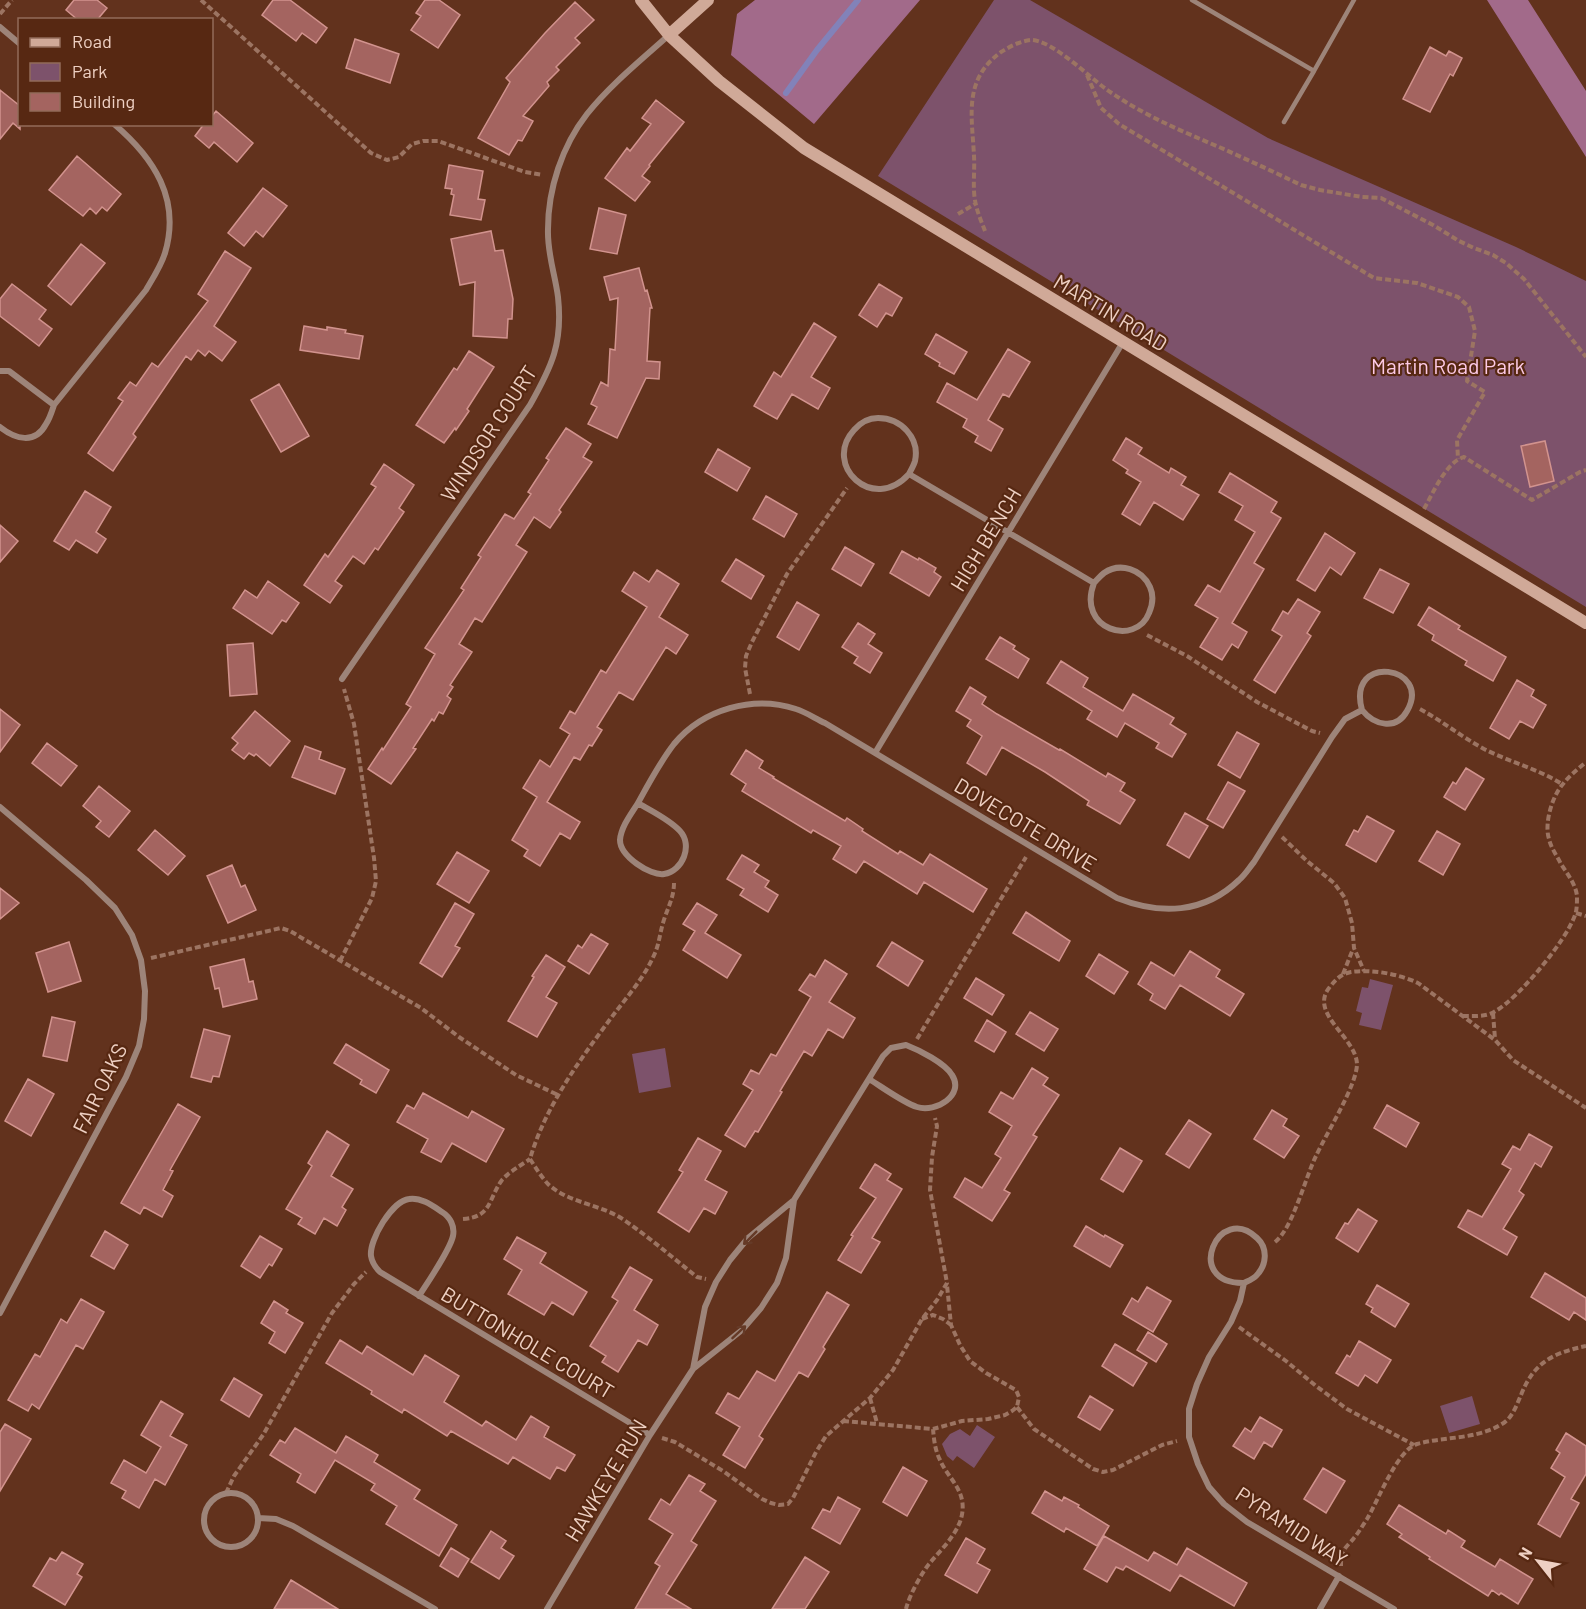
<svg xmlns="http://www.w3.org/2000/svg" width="1586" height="1609" viewBox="0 0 1586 1609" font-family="Barlow,sans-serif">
  <rect width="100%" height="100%" fill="#62321d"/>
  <path fill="#7d526b" d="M994 0H1030L1268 138 1516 247 1586 281V607L878 176Z
    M1370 979 1393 985 1381 1030 1359 1025 1362 1013 1356 1011 1362 987 1368 988Z
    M665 1048 671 1087 639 1093 632 1054Z
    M1472 1396 1480 1424 1449 1433 1440 1406Z
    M977 1425 995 1437 974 1468 957 1456 953 1461 947 1456 942 1444 950 1434 960 1429 970 1436Z"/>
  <path fill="#a26a8a" d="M755 0H920L814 124 731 55 737 14Z
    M1487 0H1528L1586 91V157Z"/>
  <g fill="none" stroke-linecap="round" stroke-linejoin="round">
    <path stroke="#8282b9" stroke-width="6" d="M786 93 817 50 858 0"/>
  </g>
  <path fill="#a46460" stroke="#d2938e" stroke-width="1.5" d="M74 0H97L107 8 97 20H78L66 10Z
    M273 0H290L327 28 316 43 302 33 296 41 262 15Z
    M425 0H439L460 15 438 48 411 30 421 16 416 13Z
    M575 2 594 20 575 38 580 43 556 67 559 70 547 82 549 86 523 116 533 121 522 141 518 140 509 155 478 138 510 82 506 78 545 33Z
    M355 39 399 54 390 83 346 68Z
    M1430 47 1446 56 1449 51 1462 58 1453 76 1450 74 1430 112 1403 99Z
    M0 90 20 106V129L13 123 0 139Z
    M656 100 684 122 649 165 650 166 642 176 650 182 635 201 605 178 627 148 630 151 651 124 642 118Z
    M216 111 253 143 237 162 214 142 209 148 195 136 204 124H212V116Z
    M77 156 121 194 107 211 102 207 96 214 90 208 83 216 49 190Z
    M449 165 483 171 478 199 485 200 481 220 450 215 454 195 451 194 452 189 445 188Z
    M263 188 287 206 263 237 256 231 244 246 228 233Z
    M599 208 626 215 617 254 590 249Z
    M491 231 495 251 503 250 513 299 512 319H508L507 338 473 336 475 282 460 285 451 239Z
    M81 244 105 263 71 305 48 286Z
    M225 251 251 268 214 326 236 342 222 361 209 351 205 356 198 350 191 360 186 356 133 434 136 437 113 471 88 453 123 401 118 398 130 382 136 386 152 363 158 367 208 301 198 294Z
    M639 268 645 291 647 290 652 308H650L647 361 660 362 659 379 646 378 617 438 588 424 597 407 591 404 601 382 608 386 610 349 615 350 618 298 610 300 604 277Z
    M12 284 46 310 39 319 52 329 39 346 0 316V299Z
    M879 284 902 298 892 316 886 313 877 327 859 315Z
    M814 323 836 337 811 377 830 388 818 409 792 394 777 419 754 406 774 372 781 377Z
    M304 326 327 330V327L346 330 345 333 363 336 359 359 300 350Z
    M936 334 967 352 954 374 939 366 940 363 925 354Z
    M1008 349 1030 362 1009 397 1003 394 988 420 1003 429 991 451 975 442 978 436 963 427 967 419 937 402 947 383 977 400Z
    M469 351 494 367 467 409 469 411 456 430 455 428 444 443 416 425 454 368 457 370Z
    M279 384 309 436 281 452 251 400Z
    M566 428 591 444 583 457 592 462 559 510 561 512 550 528 534 517 516 545 527 552 482 622 475 618 459 644 472 652 450 685 453 687 447 696 451 699 443 714 439 712 434 721 432 719 413 748 416 749 391 784 368 769 382 748 383 750 411 707 406 704 435 654 425 648 464 590 461 588 481 557 478 555 505 514 514 519 531 494 528 492 549 460 546 458Z
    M1126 438 1142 448 1138 454 1169 473 1171 468 1186 477 1181 485 1199 495 1183 520 1154 502 1140 525 1122 514 1141 482 1126 473 1128 470 1113 460Z
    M1545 441 1554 481 1530 487 1521 446Z
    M718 449 750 468 737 491 705 472Z
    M384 464 414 485 399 508 404 512 378 550 375 548 364 564 353 556 335 581 342 586 330 603 304 585 325 554 328 557 376 487 371 484Z
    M1230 473 1277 502 1271 512 1281 518 1254 563 1264 569 1232 623 1247 632 1238 648 1232 644 1222 660 1200 647 1218 618 1195 605 1208 585 1220 592 1255 532 1235 520 1243 506 1219 492Z
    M85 491 111 507 96 532 106 539 97 553 76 540 69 550 54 541Z
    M766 496 797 514 784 537 753 519Z
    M0 525 18 541 0 562Z
    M1325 533 1355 553 1341 575 1330 567 1315 591 1297 580Z
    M845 547 874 564 861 586 832 569Z
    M902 551 918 560 919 558 936 568 934 572 941 577 929 596 890 573Z
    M736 559 764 576 751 599 722 581Z
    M1380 569 1409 584 1393 613 1364 598Z
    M657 570 679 584 659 617 688 635 676 654 666 647 633 700 619 692 597 727 602 730 592 746 589 745 580 760 574 757 547 802 580 822 570 839 560 833 540 866 524 856 528 850 512 840 537 797 523 788 540 760 550 767 570 734 560 728 570 711 575 714 601 670 606 673 647 607 622 591 634 572 649 582Z
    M268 581 299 603 286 622 282 620 272 634 233 608 245 590 257 598Z
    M1298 599 1320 612 1307 633 1311 636 1275 693 1254 680 1282 636 1272 630 1283 611 1288 614Z
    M797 602 819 615 799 650 777 637Z
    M1429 607 1460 626 1458 629 1506 657 1493 681 1465 665 1467 661 1432 640 1434 635 1418 625Z
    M858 623 875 634 868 644 882 653 870 673 854 663 858 657 842 647Z
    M1000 637 1015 646 1013 649 1029 659 1018 678 986 659Z
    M253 643 257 694 230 696 227 645Z
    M1061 661 1088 678 1083 687 1123 711 1133 694 1174 718 1170 724 1186 734 1172 757 1156 748 1159 743 1125 723 1117 737 1087 719 1092 711 1047 683Z
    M1517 680 1534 690 1531 696 1546 705 1533 728 1520 721 1509 739 1490 728Z
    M970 687 986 697 982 704 997 714 1059 750 1060 749 1106 777 1108 773 1125 783 1120 791 1135 800 1120 824 1087 805 1089 801 1045 772 1002 747 986 775 967 763 982 736 967 726 971 720 956 711Z
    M0 709 20 725 0 752Z
    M255 711 290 741 270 766 256 754 254 756 249 753 244 759 232 750 238 743 232 738Z
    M1237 732 1259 744 1240 778 1218 765Z
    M47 743 77 766 61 786 32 763Z
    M305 746 321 752 319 759 345 769 335 794 292 777Z
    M746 750 763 761 759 768 774 777 773 778 845 821 847 818 863 829 862 831 898 854 900 851 923 865 930 854 987 889 973 912 924 882 917 894 864 861 856 873 833 859 841 846 813 830 811 833 742 791 746 784 731 774Z
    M1466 768 1484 779 1465 810 1444 797 1453 782 1456 784Z
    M1228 782 1245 791 1223 828 1207 819Z
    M99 786 130 811 109 837 96 827 101 821 83 806Z
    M1185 813 1208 826 1189 858 1167 845Z
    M1367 816 1394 831 1376 862 1346 845 1354 830 1358 832Z
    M155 830 185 856 168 875 138 850Z
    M1437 831 1460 844 1443 875 1419 861Z
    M457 852 489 871 469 903 437 884Z
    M742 855 759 865 754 872 769 881 765 887 778 895 768 912 740 895 744 889 727 879Z
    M232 865 241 887 245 885 256 910 228 923 207 876Z
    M0 888 19 903 0 919Z
    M455 903 474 914 455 946 460 948 442 977 420 963Z
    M697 903 717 915 705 933 741 955 727 978 683 950 695 931 683 924Z
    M1026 912 1070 941 1059 961 1013 933Z
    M591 934 608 944 589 974 568 961 578 945 582 948Z
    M69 942 81 981 48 992 36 953Z
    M892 942 923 961 908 986 877 966Z
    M1190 951 1220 970 1216 977 1244 994 1230 1016 1180 985 1165 1009 1150 1000 1153 994 1138 984 1151 962 1174 976Z
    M1099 954 1128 972 1114 994 1086 976Z
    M546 955 565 967 546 997 557 1003 537 1037 508 1021 534 977 532 976Z
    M244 959 249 982 253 981 257 999 223 1007 219 988 215 989 210 967Z
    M825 960 847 974 829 1002 855 1018 843 1038 828 1029 812 1056 804 1051 780 1091 782 1092 758 1132 755 1131 745 1147 725 1135 753 1090 743 1084 751 1070 759 1074 771 1054 776 1056 811 997 799 990 810 974 815 977Z
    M976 978 1004 995 992 1015 964 998Z
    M1030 1012 1058 1029 1044 1051 1016 1034Z
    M52 1017 75 1022 67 1061 43 1056Z
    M987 1020 1006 1032 994 1052 975 1041Z
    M204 1029 230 1036 219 1077 213 1076 211 1082 191 1077Z
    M346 1044 389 1070 376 1093 360 1084 362 1080 334 1063Z
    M1032 1068 1048 1078 1043 1085 1059 1095 1033 1135 1037 1137 1004 1190 1010 1193 992 1221 954 1197 965 1178 982 1188 1001 1158 995 1154 1012 1126 989 1112 1001 1092 1013 1099Z
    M28 1079 54 1094 31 1136 5 1121Z
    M423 1093 468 1118 472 1111 504 1129 486 1162 452 1143 441 1162 421 1152 428 1139 397 1122 407 1105 414 1109Z
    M178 1104 200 1117 170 1170 173 1171 163 1190 173 1196 162 1217 144 1207 140 1214 121 1203Z
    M1387 1105 1419 1123 1406 1147 1374 1128Z
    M1272 1110 1287 1119 1283 1126 1299 1136 1284 1158 1254 1139Z
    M1189 1120 1211 1134 1189 1168 1166 1154Z
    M327 1131 349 1145 331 1176 353 1189 342 1207 346 1210 337 1226 324 1218 315 1234 298 1224 302 1218 286 1209 312 1166 308 1163Z
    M1529 1134 1552 1147 1541 1167 1535 1163 1519 1191 1524 1195 1503 1229 1517 1237 1507 1255 1458 1227 1468 1210 1482 1217 1511 1169 1502 1164 1513 1146 1520 1150Z
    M698 1138 721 1151 705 1180 727 1192 715 1214 704 1208 689 1232 658 1212 683 1172 679 1170Z
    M1120 1148 1142 1161 1123 1192 1101 1179Z
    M875 1164 891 1174 887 1180 902 1189 872 1238 880 1242 861 1273 838 1260 853 1236 851 1235 876 1198 860 1188Z
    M1358 1209 1377 1221 1358 1252 1336 1238 1345 1223 1348 1224Z
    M1086 1226 1104 1237 1105 1235 1123 1245 1110 1267 1074 1246Z
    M105 1231 128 1245 114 1269 91 1256Z
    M260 1236 282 1249 272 1266 269 1264 260 1278 241 1266Z
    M517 1237 546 1253 540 1263 587 1292 573 1315 552 1302 544 1315 508 1294 522 1270 504 1259Z
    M630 1267 652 1280 634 1310 658 1325 647 1345 638 1340 618 1372 602 1362 606 1356 590 1346 618 1301 612 1297Z
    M1545 1273 1586 1298V1320L1574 1312 1569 1320 1531 1297Z
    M1377 1285 1409 1304 1395 1327 1371 1312 1373 1308 1366 1304Z
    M1147 1287 1171 1301 1153 1332 1123 1314 1132 1298 1138 1302Z
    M827 1292 849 1305 823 1347 825 1349 808 1377 799 1372 759 1436 763 1439 745 1468 723 1455 740 1427 716 1413 728 1393 739 1399 757 1371 775 1381Z
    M81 1299 104 1312 83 1349 76 1345 39 1409 32 1404 28 1411 8 1400 35 1354 40 1357 61 1319 67 1323Z
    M274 1301 288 1310 286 1313 303 1323 285 1353 269 1343 275 1332 261 1323Z
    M1148 1332 1167 1344 1156 1362 1137 1350Z
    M340 1340 362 1354 367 1346 413 1375 425 1355 459 1376 444 1402 482 1426 486 1421 516 1440 531 1416 549 1427 544 1437 575 1455 565 1471 557 1467 550 1479 513 1457 508 1464 451 1431 447 1436 404 1409 402 1413 371 1394 372 1391 326 1363Z
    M1359 1341 1391 1360 1377 1383 1365 1375 1358 1386 1336 1373 1347 1355 1350 1357Z
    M1115 1344 1147 1363 1133 1386 1102 1366Z
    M234 1378 262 1395 249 1417 221 1400Z
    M1090 1396 1113 1410 1100 1430 1078 1417Z
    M161 1401 183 1414 170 1436 187 1445 165 1485 155 1479 139 1508 122 1498 126 1491 111 1483 124 1460 146 1473 161 1447 141 1435Z
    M1260 1417 1282 1430 1272 1447 1264 1442 1254 1459 1233 1446 1245 1428 1251 1432Z
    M5 1424 31 1439 0 1491V1432Z
    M295 1428 336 1453 346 1436 378 1455 374 1462 420 1490 414 1499 457 1525 439 1556 386 1524 397 1506 371 1490 375 1484 335 1460 315 1493 297 1482 301 1474 270 1455 280 1440 285 1443Z
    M1566 1433 1586 1446V1474L1571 1499 1579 1503 1560 1537 1538 1524 1565 1477 1551 1468 1560 1453 1556 1450Z
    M903 1467 927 1481 907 1516 883 1502Z
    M1323 1468 1345 1481 1326 1513 1304 1499Z
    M689 1475 705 1484 700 1491 716 1501 691 1541 697 1545 666 1594 691 1609H635L660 1566 655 1563 673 1534 649 1519 661 1499 670 1505Z
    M1045 1491 1062 1501 1064 1497 1079 1505 1078 1507 1109 1526 1097 1546 1066 1528 1064 1532 1032 1513Z
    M838 1497 860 1509 840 1544 812 1528 823 1509 830 1512Z
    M1399 1505 1446 1534 1448 1530 1465 1541 1461 1547 1495 1567 1500 1559 1533 1579 1518 1604 1501 1593 1499 1595 1492 1590 1488 1596 1429 1559 1430 1557 1399 1537 1402 1534 1387 1524Z
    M491 1531 506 1541 501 1548 514 1556 499 1579 471 1562Z
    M1104 1536 1148 1561 1154 1552 1177 1565 1187 1548 1247 1583 1234 1606 1180 1575 1170 1591 1126 1566 1123 1570 1116 1567 1107 1582 1084 1569Z
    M966 1538 985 1549 977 1563 990 1570 977 1593 945 1575Z
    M451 1548 469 1559 458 1577 440 1566Z
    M62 1552 83 1564 77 1574 82 1577 65 1605 33 1586 50 1558 56 1561Z
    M805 1557 829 1572 805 1609H772Z
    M291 1580 338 1609H274Z"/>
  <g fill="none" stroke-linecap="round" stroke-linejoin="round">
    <path stroke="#9c7462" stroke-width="4" stroke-dasharray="6 3" stroke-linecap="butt" d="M201 0 371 153 387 160 399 157 412 144 423 141H438L525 172 543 175
      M0 14 12 0
      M1087 75 1101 108 1119 124 1374 278 1417 283 1458 297 1469 307 1475 331 1467 381 1485 392 1457 440 1458 459
      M958 214 975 204
      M985 231C982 223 978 214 976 205 972 190 975 171 974 156 972 115 963 80 1001 52 1009 47 1020 41 1031 40 1052 40 1088 76 1106 89 1141 114 1179 130 1219 147 1246 159 1274 172 1301 185L1320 190 1362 197 1381 198 1433 225 1459 241 1474 248 1493 255 1506 263 1524 279 1586 357
      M1424 509C1433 493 1446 462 1464 457L1532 500 1580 472 1586 470
      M1147 635 1187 656 1257 702 1312 731 1320 733
      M750 694 745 668 746 656 752 642 787 574 847 488
      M1420 709C1442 721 1462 737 1484 749 1510 762 1538 769 1562 784
      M1282 837 1307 861 1334 883 1345 898 1352 923 1354 948 1364 971
      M674 883C674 898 667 909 663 923 660 933 659 944 655 953 645 977 626 998 611 1018 579 1061 545 1107 530 1159 536 1168 542 1178 549 1185 571 1204 601 1204 624 1220 649 1237 673 1258 697 1277L706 1279
      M1576 913 1586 916
      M151 958 281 928 290 931 421 1008 459 1037 516 1075 558 1095
      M340 961 372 898 376 881 374 858 354 724 344 689
      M1343 974 1353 949
      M1493 1013 1495 1039
      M1463 1016C1473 1016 1485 1017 1494 1012 1519 998 1566 941 1575 915 1577 910 1577 902 1577 896 1576 885 1567 873 1561 864 1557 856 1551 848 1549 839 1544 824 1552 796 1563 784 1569 776 1578 769 1586 762
      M917 1039 1026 857
      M463 1219C492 1217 488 1199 502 1180 510 1171 520 1166 530 1159
      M1275 1242C1293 1228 1305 1178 1316 1156 1326 1134 1357 1085 1357 1064 1356 1037 1309 1014 1329 988 1336 979 1341 974 1351 972 1372 969 1399 974 1418 983L1495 1040 1513 1060 1586 1108
      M922 1319 933 1315 943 1319 951 1325
      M1239 1327 1286 1361 1316 1386 1347 1409 1414 1445
      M870 1398 877 1423
      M1017 1407 1034 1429 1093 1469 1103 1472 1113 1470 1162 1445 1177 1441
      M843 1421 933 1429 962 1421 988 1419 1005 1415 1012 1411 1017 1407 1019 1397 1016 1390 986 1373 970 1361 960 1345 951 1325 947 1285
      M662 1438 675 1442 723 1471 762 1499 771 1503 779 1505 788 1504 793 1498 816 1452 826 1436 870 1398 893 1370 922 1319 937 1300 947 1283 930 1190 932 1157 937 1126 935 1118
      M226 1493 234 1476 263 1435 332 1313 354 1284 366 1272
      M1341 1566C1341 1562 1341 1556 1343 1552 1345 1547 1351 1542 1354 1538 1359 1532 1363 1525 1367 1519 1378 1501 1397 1450 1417 1444 1446 1436 1479 1440 1505 1422 1513 1416 1517 1404 1521 1395 1534 1362 1553 1353 1586 1346
      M906 1609C909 1596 921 1574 929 1564 944 1546 967 1526 962 1500 959 1485 946 1474 940 1460 935 1450 934 1440 933 1429"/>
    <path stroke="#9d8479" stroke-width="4.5" d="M1192 0 1314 71 1284 122
      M1314 71 1354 0"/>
    <path stroke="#9d8479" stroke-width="6" d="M0 27 20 44
      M0 371H9L54 405
      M0 427C15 439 35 445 46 424 50 418 52 411 54 405L146 290C153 278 161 266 165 253 181 199 154 158 114 124
      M909 474C873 514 822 465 854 430 860 423 869 418 878 418 901 418 920 438 915 461 914 465 911 470 909 474L1094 583C1076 630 1136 647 1149 613 1153 604 1154 596 1150 587 1142 569 1120 562 1104 573 1100 576 1097 580 1094 583
      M342 679 530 405C552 366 563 343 558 297 555 274 547 253 548 229 548 189 562 146 587 114 610 85 641 60 669 35
      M875 753 1123 342
      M638 803C631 814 621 827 620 840 620 856 650 876 664 874 683 871 693 845 680 831 669 819 651 811 638 803 649 783 660 762 674 744 703 709 753 695 796 709 806 712 816 719 825 723L1117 898C1160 915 1204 914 1239 880 1245 875 1249 868 1254 862L1332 737 1345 719 1362 710C1374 725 1396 731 1407 711 1433 666 1346 652 1362 710
      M0 807 86 880 115 908 132 935 141 960 145 991 144 1019 139 1046 126 1077 0 1313
      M1244 1283C1182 1284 1219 1201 1257 1238 1268 1248 1267 1265 1256 1276 1253 1279 1248 1281 1244 1283L1240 1301 1231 1322 1209 1357 1197 1384 1189 1409V1437L1198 1464 1209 1487 1224 1504 1247 1522 1394 1609
      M419 1296C428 1282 450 1250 453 1236 455 1226 450 1217 442 1212 433 1206 421 1197 409 1199 392 1201 369 1240 371 1256 372 1263 375 1267 380 1272L650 1435
      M693 1369 705 1307 716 1282 730 1260 748 1238 794 1200 883 1056 891 1048 906 1045C919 1050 945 1063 952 1075 965 1095 936 1113 917 1107 904 1103 882 1087 869 1079
      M204 1520a27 27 0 1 1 54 0a27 27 0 1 1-54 0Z
      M258 1518 276 1519 293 1526 435 1609
      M547 1609 650 1435 693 1369 742 1330 761 1308 777 1283 786 1258 794 1200
      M1320 1609 1339 1576"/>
    <path stroke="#d0a998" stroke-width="12" d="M641 0 669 35 719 81 804 148 1586 623
      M669 35 708 0"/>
  </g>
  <defs><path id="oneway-shaft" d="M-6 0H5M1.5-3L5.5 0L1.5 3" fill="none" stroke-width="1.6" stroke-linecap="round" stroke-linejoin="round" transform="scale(1.5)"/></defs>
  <g stroke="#653a27">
    <use href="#oneway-shaft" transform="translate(750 1238) rotate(135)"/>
    <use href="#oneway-shaft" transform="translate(739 1332) rotate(-43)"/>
  </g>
  <g text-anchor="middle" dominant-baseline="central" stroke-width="4.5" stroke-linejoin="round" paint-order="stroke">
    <g font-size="21" fill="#eed0c3" stroke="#572812">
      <text transform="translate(1111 312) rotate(31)">MARTIN ROAD</text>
      <text transform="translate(488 433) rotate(-57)">WINDSOR COURT</text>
      <text transform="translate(985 539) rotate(-59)">HIGH BENCH</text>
      <text transform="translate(1026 824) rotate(31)">DOVECOTE DRIVE</text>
      <text transform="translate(99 1088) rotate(-64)">FAIR OAKS</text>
      <text transform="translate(528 1342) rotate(31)">BUTTONHOLE COURT</text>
      <text transform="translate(605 1480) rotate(-59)">HAWKEYE RUN</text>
      <text transform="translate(1292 1526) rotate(33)">PYRAMID WAY</text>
    </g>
    <g font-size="21" fill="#fdcae6" stroke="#572812">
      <text x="1448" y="365">Martin Road Park</text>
    </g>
  </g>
  <rect x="18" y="18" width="195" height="108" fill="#572812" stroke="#936b59" stroke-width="1.5"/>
  <rect x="30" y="38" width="30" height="9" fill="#d0a998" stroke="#936b59" stroke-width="1.5"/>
  <text x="72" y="48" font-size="18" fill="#eed0c3">Road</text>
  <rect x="30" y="63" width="30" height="18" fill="#7d526b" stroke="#936b59" stroke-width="1.5"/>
  <text x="72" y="78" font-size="18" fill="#eed0c3">Park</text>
  <rect x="30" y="93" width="30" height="18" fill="#a46460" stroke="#936b59" stroke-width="1.5"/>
  <text x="72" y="108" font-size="18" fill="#eed0c3">Building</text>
  <g transform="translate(1538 1561) rotate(301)" stroke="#572812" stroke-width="4.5" paint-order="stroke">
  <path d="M0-4.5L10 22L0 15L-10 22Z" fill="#eed0c3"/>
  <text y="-9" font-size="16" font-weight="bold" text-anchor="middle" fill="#eed0c3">N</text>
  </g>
</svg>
